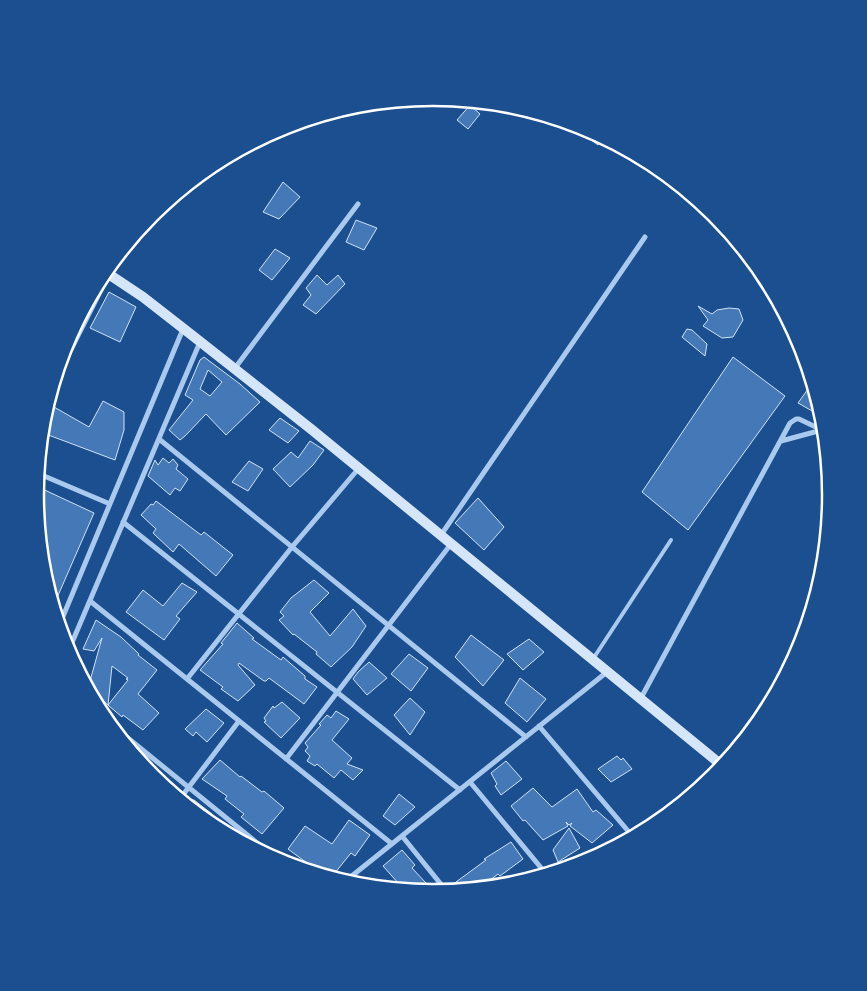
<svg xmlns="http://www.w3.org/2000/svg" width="867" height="991" viewBox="0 0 867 991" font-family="'Noto Sans',sans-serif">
  <rect width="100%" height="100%" fill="#1b4f8f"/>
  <path fill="#4478b7" stroke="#cfe3fa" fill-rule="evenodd" d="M470 105 480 114 468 129 457 120Z
    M568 122 586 127 602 136 598 145 568 123Z
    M283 182 300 197 279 219 263 212Z
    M356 220 377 228 364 250 346 242Z
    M275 249 290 258 272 280 259 270Z
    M317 275 327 285 338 275 345 284 316 314 303 305 311 295 306 288Z
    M109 292 136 307 120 342 90 328Z
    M698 306 712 314 717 310 729 308 739 309 743 320 733 337 722 338 703 326 708 320Z
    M687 329 692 330 707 344 705 356 682 337Z
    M204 357 240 384 260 402 226 435 206 414 185 436 180 440 169 430 193 400 185 395 200 360ZM208 370 222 382 210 396 200 389Z
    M733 357 785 396 688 530 642 492Z
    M808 389 818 400 814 412 798 403Z
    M103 401 124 412V430L115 460 43 433 54 407 89 427Z
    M280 418 299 431 288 443 269 430Z
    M310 441 324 450 313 465 290 487 273 469 291 452 298 458Z
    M163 458 169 463 173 459 178 465 176 469 188 479 180 491 175 488 170 495 148 476 155 460 158 465Z
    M249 461 263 469 248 491 232 482Z
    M36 486 94 513 53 607 43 573 35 496Z
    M478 498 504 527 484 550 455 523Z
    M156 501 201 535 204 532 233 555 216 576 179 544 173 552 153 533 156 529 141 515 151 504 153 505Z
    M314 580 329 593 310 612 330 636 353 609 366 626 352 647 331 667 316 654 317 652 294 634 293 635 279 620 284 616 280 612 291 598Z
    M182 583 197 592 176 616 180 619 164 640 126 612 143 590 163 606Z
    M96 620 121 637 139 654 138 655 157 670 138 694 159 713 143 730 123 715 122 717 88 688 102 638 94 651 83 649ZM112 666 128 678 126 679 128 680 108 705Z
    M237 623 254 638 252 639 281 660 283 657 305 676V679L317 687 304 704 269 678 266 681H264L239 663 238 665 255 685 238 701 221 689 223 687 200 670 223 644 221 643Z
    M471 635 504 660 483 686 455 657Z
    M529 639 544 652 523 670 507 654Z
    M409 654 428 668 411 691 391 674Z
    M369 662 387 678 367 695 353 679 358 672Z
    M520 678 546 699 527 722 505 703Z
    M410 698 425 712 410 735 394 715Z
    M282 702 300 718 281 738 264 722 266 721 264 718 273 706 274 708Z
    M206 709 224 723 207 742 196 732 193 736 185 729Z
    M336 711 349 719 332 740 352 758 347 764 363 770 353 780 341 770 334 778 317 764 315 766 307 761 310 756 305 751 308 747 305 743 321 725 319 724 327 715 331 718Z
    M136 753 157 770 151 777 133 755Z
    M617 756 621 760 623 758 632 769 611 782 598 769Z
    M220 760 240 777 241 776 262 792 264 791 284 808 262 834 241 817 244 814 225 799 227 796 202 779Z
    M506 761 522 779 501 795 495 786 497 784 491 773Z
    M533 788 552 807 577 789 593 812 596 810 613 825 592 843 570 826 572 823 569 825 566 822 568 826 543 840 525 820 523 821 511 806Z
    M399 794 415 807 395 825 383 816Z
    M185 800H194L212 814 210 817 232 832 229 836 212 827 183 803Z
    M349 820 370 835 355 856 351 853 330 879 326 877 288 849 305 826 332 844Z
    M569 828 580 848 558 862 553 850Z
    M511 842 523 859 500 876 498 874 477 890 468 891 456 882 486 860 484 859Z
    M402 850 415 865 412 868 426 883 420 888 425 893 392 890 399 884 383 866Z"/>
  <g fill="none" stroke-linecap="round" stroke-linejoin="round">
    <path stroke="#a9c9ee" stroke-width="4" d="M593 659 671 540"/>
    <path stroke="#a9c9ee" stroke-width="5" d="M798 335 795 340 797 347 806 356
      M235 368 358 204
      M52 387 109 274
      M159 439 526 737
      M781 441 822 430
      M37 473 110 504
      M123 522 460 790
      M441 535 645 237
      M90 601 392 844
      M59 626 183 329
      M68 652 200 342
      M187 679 292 547 359 468
      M641 698 790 423 796 419H799L822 430 825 429
      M102 717 283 864
      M539 726 634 838
      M286 759 451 544
      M470 782 547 875
      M179 800 239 721
      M402 836 448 893
      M343 883 607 672"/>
    <path stroke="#d6e6fa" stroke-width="10" d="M104 271 143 297 193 336 311 429 724 767"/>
  </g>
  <path d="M0 0H867V991H0ZM44 495a389 389 0 1 1 778 0a389 389 0 1 1-778 0Z" fill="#1b4f8f" fill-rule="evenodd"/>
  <path fill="none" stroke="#fff" stroke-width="2.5" d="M44 495a389 389 0 1 1 778 0a389 389 0 1 1-778 0Z"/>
</svg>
